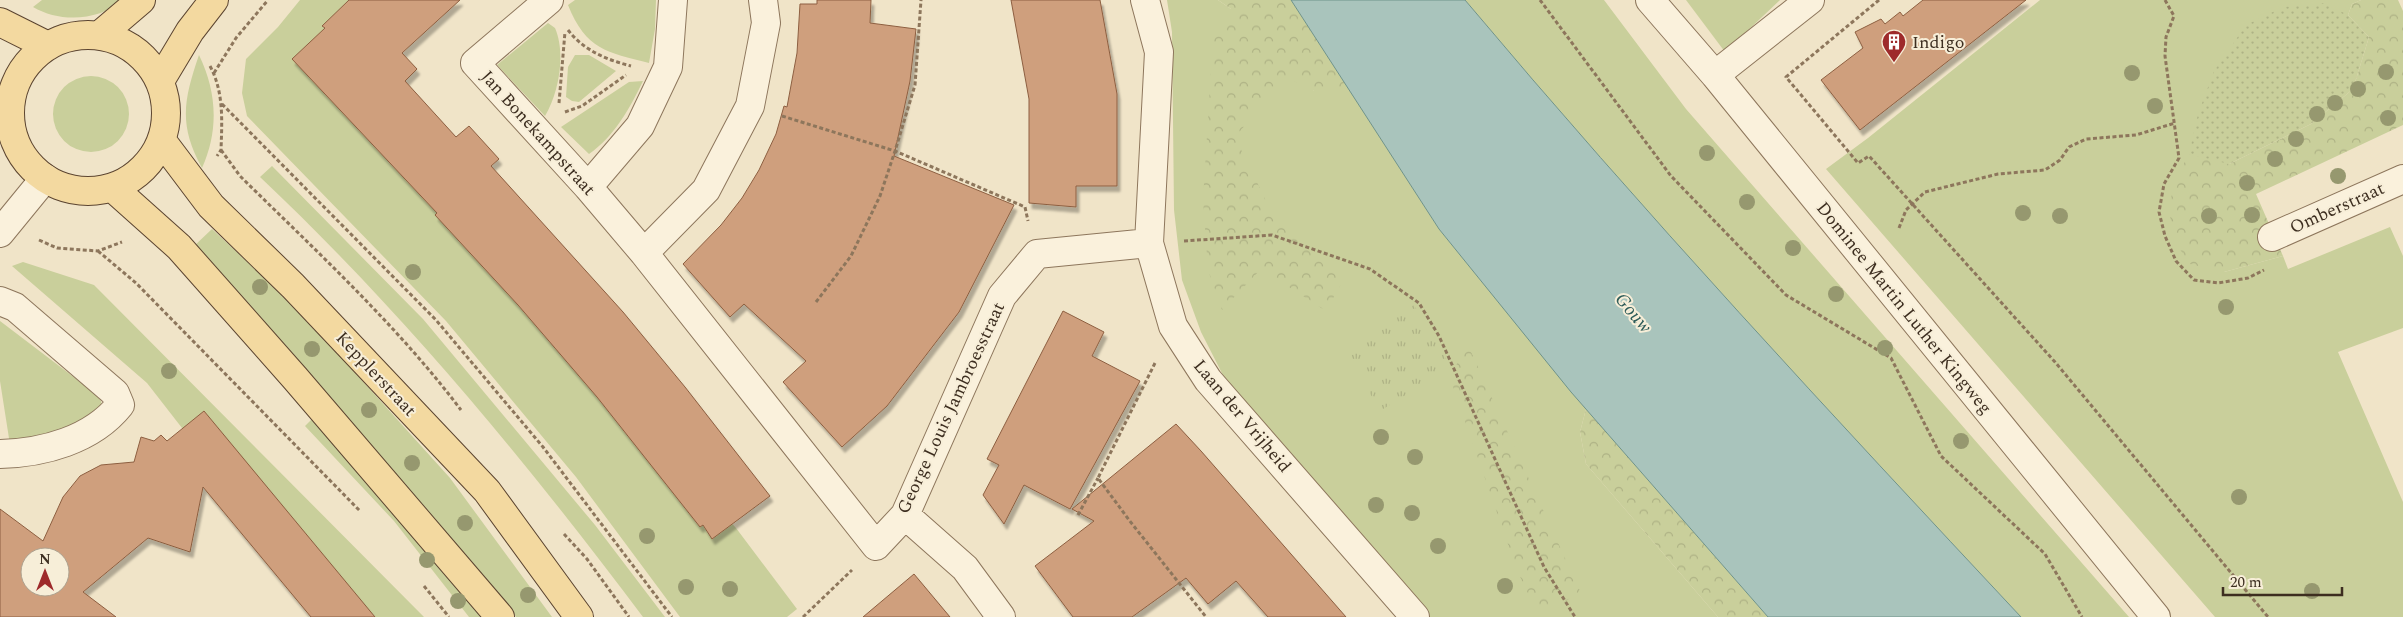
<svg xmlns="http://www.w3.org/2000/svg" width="2403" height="617" viewBox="0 0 2403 617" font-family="Spectral,serif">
  <defs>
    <pattern id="forest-crowns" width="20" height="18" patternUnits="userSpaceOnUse" patternTransform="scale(1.25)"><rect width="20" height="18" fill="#c9cf9b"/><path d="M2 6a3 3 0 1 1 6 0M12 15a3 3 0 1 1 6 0" fill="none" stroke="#aeb285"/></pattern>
    <pattern id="park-tufts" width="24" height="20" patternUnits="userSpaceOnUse" patternTransform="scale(1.25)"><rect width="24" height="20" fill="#c9cf9b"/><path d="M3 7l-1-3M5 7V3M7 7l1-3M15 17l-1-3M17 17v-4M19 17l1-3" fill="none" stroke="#aeb285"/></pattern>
    <pattern id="garden-dots" width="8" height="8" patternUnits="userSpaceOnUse" patternTransform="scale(1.25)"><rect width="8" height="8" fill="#c9cf9b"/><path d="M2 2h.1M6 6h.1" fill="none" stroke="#aeb285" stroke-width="1.8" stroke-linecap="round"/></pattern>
    <filter id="shadow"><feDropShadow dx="3" dy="5.5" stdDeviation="1" flood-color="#0004"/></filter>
  </defs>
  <rect width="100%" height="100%" fill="#f0e4c8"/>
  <path fill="#c9cf9b" d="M42 0H123C99 21 60 23 33 7Z
    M300 0H365L308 53 736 528 797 609 787 617H680L576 477 446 321 247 116 242 93 246 59 278 27Z
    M575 0H656L655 29 649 63C607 52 586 50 568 5Z
    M1167 0H1218L1231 9 1314 91H1350L1439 229 1586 409 1580 432 1586 464 1718 617H1429L1228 385 1201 332 1182 280 1174 210 1172 32Z
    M1465 0H1604L1686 109 2129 617H2021C1832 415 1643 212 1465 0Z
    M1686 0H1780L1725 52Z
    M2040 0H2361L2352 4 2348 15 2229 164 2224 272 2283 256 2288 269 2390 227 2403 256V328L2338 352 2403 502V617H2215L1826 169 1868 138Z
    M548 23 555 28C566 53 559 93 545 116L497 65Z
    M199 55C217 92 219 130 202 168 178 125 184 99 199 55Z
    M575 55H589L616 71 579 102 572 101 566 97 568 67Z
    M53 114a38 38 0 1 1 76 0a38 38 0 1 1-76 0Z
    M643 81C630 108 614 137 589 154L561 127 629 82Z
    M272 166 423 319 595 525 665 617H643C526 461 402 311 260 177Z
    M212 229 294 305 450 478 552 617H516L296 358 193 247Z
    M23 262 94 285 424 617H329L147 383 12 266Z
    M0 321 100 397 102 406 98 414 11 451 0 381Z
    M315 416 488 617H469L394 521 305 426Z"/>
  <path fill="url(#forest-crowns)" d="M1218 0H1291L1350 91H1314L1286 77 1235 137 1273 215 1346 275 1326 311 1261 269 1222 310 1208 270 1203 200 1213 38 1231 9Z
    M2361 0H2398L2403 11V125L2256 194 2283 256 2224 272 2190 264C2184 255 2175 244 2173 233 2165 202 2174 181 2189 154L2229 164 2311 124 2353 89 2369 37 2348 15 2352 4Z
    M1467 343 1580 591 1544 617H1539L1517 570 1450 378Z
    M1586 409 1768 617H1718L1586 464 1580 432Z"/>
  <path fill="url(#park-tufts)" d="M1414 305 1451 367 1380 411 1344 348Z"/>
  <path fill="url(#garden-dots)" d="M2324 3 2348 15 2369 37 2353 89 2311 124 2229 164 2189 154 2198 114 2214 71 2246 25 2283 7Z"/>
  <path fill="#a9c4bc" stroke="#6f938a" d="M1291 0H1465C1643 212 1832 415 2021 617H1768L1571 392 1439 229Z"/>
  <path fill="#cf9f7d" stroke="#8d5f41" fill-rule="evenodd" filter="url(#shadow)" d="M349 0H460L402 53 417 69 405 81 456 137 469 126 499 159 491 166 623 312 685 387 770 496 712 539 703 525 700 527 597 397 518 305 435 215 437 213 292 59 325 28 322 26Z
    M817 0H871L870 23 916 29 910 81 894 156 1014 205 959 312 887 406 842 447 783 382 806 361 744 304 730 317 683 264 721 225 742 198 759 170 776 134 784 106 787 107 797 53 800 4H817Z
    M1011 0H1100L1117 94V186H1076V207L1029 203V99Z
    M1923 0H2026L1860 130 1821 80 1863 48 1855 32 1881 19 1885 24 1900 12 1903 16Z
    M1063 311 1104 332 1092 356 1140 381 1070 509 1024 485 1004 524 983 495 999 465 987 459Z
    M204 411 375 617H311L203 487 190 552 148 538 83 592 116 617H0V509L43 541 63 497 80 476 101 465 134 462 141 437 154 441 161 435 167 441ZM30 557H60V587H30Z
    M1176 424 1201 451 1346 617H1268L1236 581 1208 604 1186 578 1132 617H1073L1035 566 1094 521 1072 509Z
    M914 574 950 617H863Z"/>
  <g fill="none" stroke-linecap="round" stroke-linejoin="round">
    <defs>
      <path id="minor" d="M549 0 475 63 588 187 644 253 876 546 905 515 1002 296 1037 254 1149 243
        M1145 0 1159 52 1149 243 1173 326 1208 380 1415 617
        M1650 0 1715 75 2156 617
        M1715 75 1810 0
        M588 187 640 126 668 67 673 0
        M0 233 45 178
        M2272 237 2403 179
        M644 253 706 190 750 106 766 23 763 0
        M0 301 15 307 115 393 120 405C92 440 43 453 0 454
        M905 515 965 568 1001 617"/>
      <path id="major" d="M0 22 48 46
        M10 113a78 78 0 1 1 156 0a78 78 0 1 1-156 0Z
        M100 35 141 0
        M160 81 190 31 214 0
        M162 141 211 206 293 286 487 491 579 617
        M113 188 179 247 295 378 500 617"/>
    </defs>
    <use href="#minor" stroke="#8d765c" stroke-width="30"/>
    <use href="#major" stroke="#5b4430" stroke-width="30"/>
    <path stroke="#8d765c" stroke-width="3" stroke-dasharray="4 2.5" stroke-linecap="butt" d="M1540 0 1671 176 1786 295 1891 358 1941 456 2045 554 2082 617
      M1879 0 1786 77 1858 163 1869 156 2055 362 2268 617
      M2165 0 2174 16 2166 37 2165 56 2179 158 2164 184 2159 212 2165 236 2176 261 2194 280 2218 283 2248 278 2264 270
      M568 30C583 50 607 60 631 66
      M210 66C224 92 222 121 221 150L217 156
      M214 73 236 38 268 0
      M559 103 565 32
      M222 104 436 320 543 447 672 617
      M565 112 582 106 626 75
      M782 116 895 151 1025 207 1028 221
      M221 150 240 176C316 251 396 324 461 410
      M1899 228 1906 210 1925 192 1998 174 2045 170 2060 160 2069 147 2086 139 2136 135 2175 123
      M39 240 57 248 98 251 122 242
      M1184 241 1272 235 1370 269 1419 303 1439 336 1544 567 1575 617
      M98 251 136 283 360 511
      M816 302 851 256 880 196 895 151 915 85 921 0
      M1155 363 1098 478 1129 520 1206 617
      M1078 515 1098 478
      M564 534 587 559 629 617
      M424 586 449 617
      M803 617 852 570"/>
    <use href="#minor" stroke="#faf1dc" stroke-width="28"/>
    <use href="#major" stroke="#f3d9a0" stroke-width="28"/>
  </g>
  <g fill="#96986f">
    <circle cx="2386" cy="72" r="8"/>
    <circle cx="2132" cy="73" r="8"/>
    <circle cx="2358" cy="89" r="8"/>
    <circle cx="2335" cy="103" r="8"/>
    <circle cx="2155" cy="106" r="8"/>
    <circle cx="2317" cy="114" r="8"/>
    <circle cx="2388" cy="118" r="8"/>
    <circle cx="2296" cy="139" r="8"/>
    <circle cx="1707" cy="153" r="8"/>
    <circle cx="2275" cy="159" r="8"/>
    <circle cx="2338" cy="176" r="8"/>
    <circle cx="2247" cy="183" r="8"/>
    <circle cx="1747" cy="202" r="8"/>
    <circle cx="2023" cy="213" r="8"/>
    <circle cx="2252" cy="215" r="8"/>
    <circle cx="2060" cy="216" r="8"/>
    <circle cx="2209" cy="216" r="8"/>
    <circle cx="1793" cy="248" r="8"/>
    <circle cx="413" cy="272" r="8"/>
    <circle cx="260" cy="287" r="8"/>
    <circle cx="1836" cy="294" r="8"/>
    <circle cx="2226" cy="307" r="8"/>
    <circle cx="1885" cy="348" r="8"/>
    <circle cx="312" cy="349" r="8"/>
    <circle cx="169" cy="371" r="8"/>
    <circle cx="369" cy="410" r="8"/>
    <circle cx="1381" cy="437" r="8"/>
    <circle cx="1961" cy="441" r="8"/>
    <circle cx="1415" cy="457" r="8"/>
    <circle cx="412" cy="463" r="8"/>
    <circle cx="2239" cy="497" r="8"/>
    <circle cx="1376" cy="505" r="8"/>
    <circle cx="1412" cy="513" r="8"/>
    <circle cx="465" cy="523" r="8"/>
    <circle cx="647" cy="536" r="8"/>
    <circle cx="1438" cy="546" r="8"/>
    <circle cx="427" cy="560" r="8"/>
    <circle cx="1505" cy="586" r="8"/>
    <circle cx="686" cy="587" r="8"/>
    <circle cx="730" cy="589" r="8"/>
    <circle cx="2312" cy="591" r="8"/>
    <circle cx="528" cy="595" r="8"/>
    <circle cx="458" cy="601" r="8"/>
  </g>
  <defs>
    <symbol id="building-pin" viewBox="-11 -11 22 30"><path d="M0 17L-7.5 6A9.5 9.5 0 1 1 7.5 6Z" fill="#9e2a2b" stroke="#f7eed8"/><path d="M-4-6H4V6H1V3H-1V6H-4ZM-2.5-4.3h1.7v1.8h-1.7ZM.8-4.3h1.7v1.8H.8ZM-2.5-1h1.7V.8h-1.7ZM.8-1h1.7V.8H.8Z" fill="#fff"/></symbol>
  </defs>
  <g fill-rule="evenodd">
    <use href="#building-pin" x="1880" y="28" width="28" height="38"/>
  </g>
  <g text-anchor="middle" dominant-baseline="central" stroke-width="4" stroke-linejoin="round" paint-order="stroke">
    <g font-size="18" fill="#3d2e20" stroke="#f7eed8" text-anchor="start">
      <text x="1912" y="42">Indigo</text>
    </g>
    <g font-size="18" fill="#3d2e20" stroke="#f7eed8">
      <text transform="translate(538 133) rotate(48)">Jan Bonekampstraat</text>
      <text transform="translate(2337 208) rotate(-24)">Omberstraat</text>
      <text transform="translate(1904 308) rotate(51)">Dominee Martin Luther Kingweg</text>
      <text transform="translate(376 374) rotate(47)">Kepplerstraat</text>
      <text transform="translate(951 408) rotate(-65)">George Louis Jambroesstraat</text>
      <text transform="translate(1242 416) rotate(50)">Laan der Vrijheid</text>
    </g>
    <g font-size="19" font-style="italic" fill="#2f5d5a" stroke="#f7eed8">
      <text transform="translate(1633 313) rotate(50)">Gouw</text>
    </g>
  </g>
  <g transform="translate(45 572)"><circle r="24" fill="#f7eed8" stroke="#ada18e"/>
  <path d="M0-4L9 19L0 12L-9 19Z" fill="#9e2a2b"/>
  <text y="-8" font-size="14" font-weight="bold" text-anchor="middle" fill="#3d2e20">N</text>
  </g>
  <path d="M2223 587v8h119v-8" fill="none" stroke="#3d2e20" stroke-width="2.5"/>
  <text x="2230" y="587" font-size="15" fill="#3d2e20" stroke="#f7eed8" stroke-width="4" paint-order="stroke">20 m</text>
</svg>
